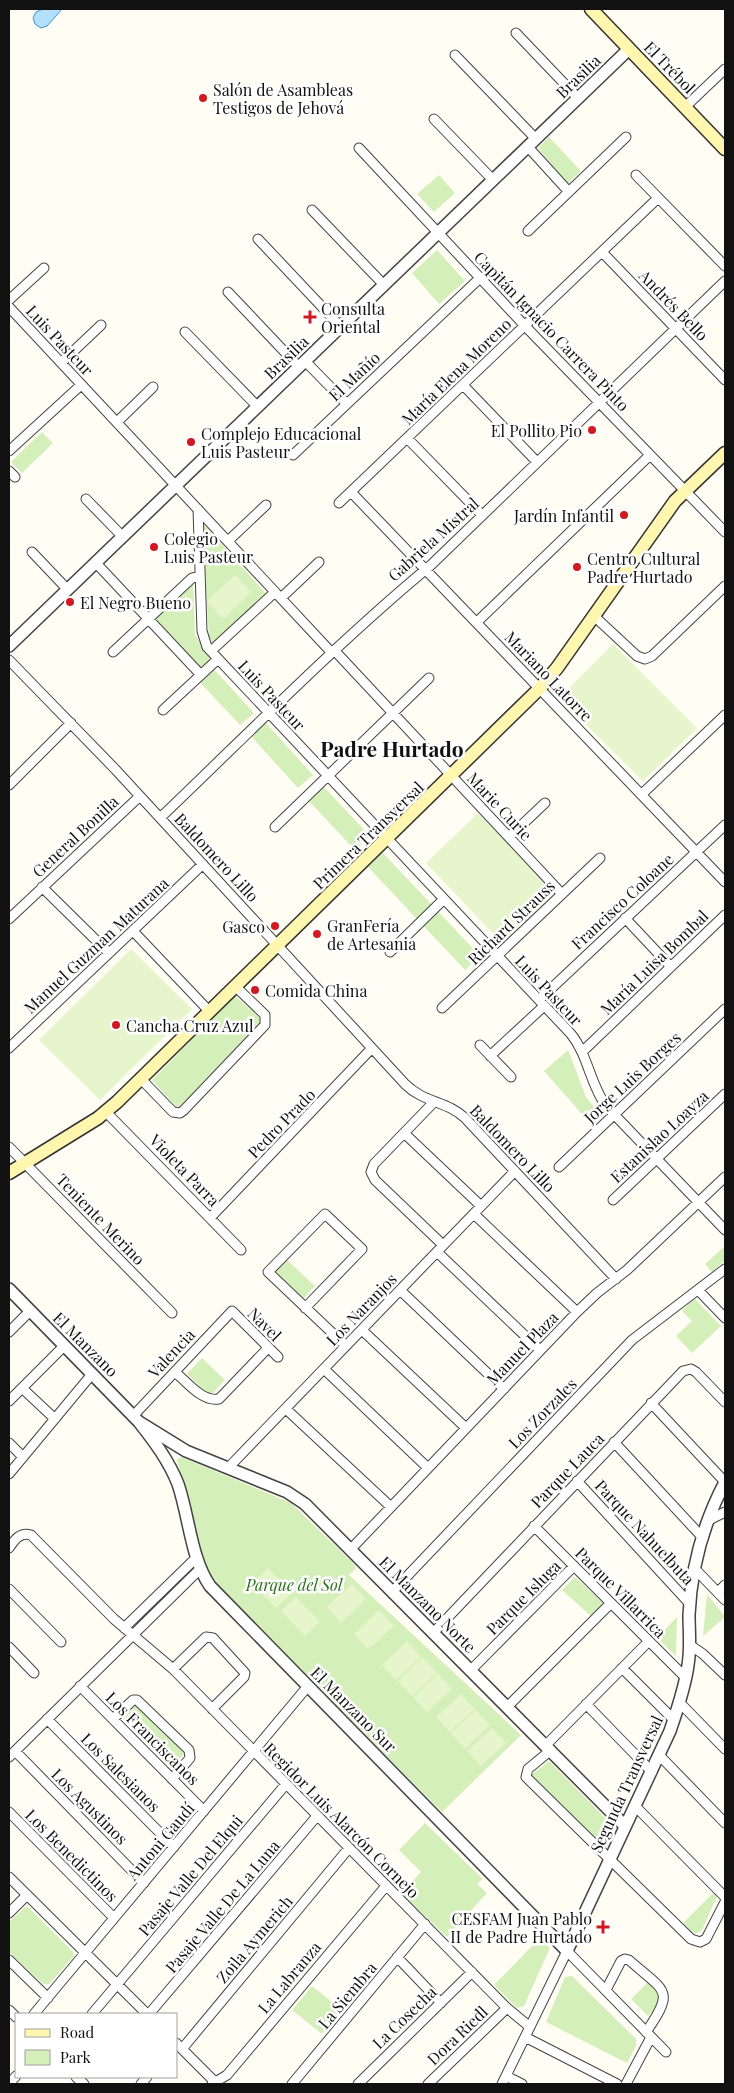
<svg xmlns="http://www.w3.org/2000/svg" width="734" height="2093" viewBox="0 0 734 2093" font-family="'Playfair Display',serif">
  <rect width="100%" height="100%" fill="#fffdf4"/>
  <path fill="#d4efb9" d="M549 137 581 171 567 184 538 148Z
    M439 175 455 193 434 212 417 194Z
    M437 250 465 281 439 304 412 273Z
    M42 432 53 443 22 473 11 462Z
    M204 524 267 595 214 644 209 637 202 526Z
    M193 582 195 635 213 660 201 671 154 619Z
    M210 665 254 713 240 725 196 678Z
    M265 722 313 775 298 788 250 735Z
    M322 785 370 836 355 850 307 799Z
    M383 853 480 956 465 970 368 867Z
    M235 996 261 1019 260 1026 182 1105 176 1107 152 1080Z
    M568 1050 586 1097 599 1112 589 1122 544 1071Z
    M725 1246V1260L712 1272 705 1264Z
    M286 1259 315 1286 301 1301 272 1273Z
    M694 1298 721 1326 692 1353 676 1336 692 1321 682 1311Z
    M202 1358 225 1380 210 1396 187 1374Z
    M181 1457 291 1503 354 1564 356 1568 349 1575 521 1735 442 1812 213 1582 207 1570 177 1460Z
    M575 1577 604 1604 592 1617 562 1590Z
    M707 1594 725 1617 703 1636Z
    M677 1617 676 1656 657 1638Z
    M138 1703 186 1752 172 1766 124 1717Z
    M549 1761 612 1825 602 1847 530 1776Z
    M425 1823 483 1879 477 1884 487 1893 447 1937 401 1893 421 1872 399 1850Z
    M714 1892 717 1896 702 1930 697 1933H693L683 1923Z
    M25 1907H28L73 1952 74 1956 49 1984H43L9 1952V1922Z
    M540 1938 550 1948 524 2006 517 2008 494 1985Z
    M572 1976 636 2039V2046L627 2063 546 2022 565 1977Z
    M648 1982 659 1993 658 2005 648 2016 631 1999Z
    M312 1986 342 2010 322 2034 292 2010Z"/>
  <path fill="#e6f5cc" d="M235 575 251 592 223 619 207 601Z
    M613 644 697 728 643 781 559 698Z
    M478 813 556 893 503 944 426 863Z
    M131 949 192 1009 100 1100 39 1040Z
    M268 1568 292 1593 276 1608 252 1584Z
    M352 1584 366 1599 341 1623 327 1607Z
    M296 1597 320 1622 305 1636 281 1611Z
    M379 1610 394 1626 368 1649 354 1634Z
    M407 1641 421 1657 396 1680 382 1665Z
    M423 1657 437 1673 412 1696 398 1681Z
    M438 1674 452 1689 427 1712 413 1697Z
    M461 1694 475 1709 450 1732 436 1717Z
    M476 1710 490 1725 465 1749 451 1733Z
    M492 1728 506 1743 481 1766 467 1751Z"/>
  <path fill="#b3e0fc" stroke="#3396db" d="M43 9H62L47 26 41 28 35 24 33 18 36 12Z"/>
  <g fill="none" stroke-linecap="round" stroke-linejoin="round">
    <defs>
      <path id="minor" d="M516 33 578 98
        M455 55 536 139
        M685 107 725 69
        M434 119 493 180
        M528 147 569 192
        M359 148 525 326 725 532
        M636 175 725 266
        M312 210 384 285
        M528 231 626 137
        M258 239 341 327
        M602 252 725 380
        M228 292 299 367
        M9 300 44 268
        M9 307 332 653
        M185 332 258 407
        M305 361 347 404
        M61 363 101 325
        M463 385 537 462
        M117 422 153 387
        M407 438 482 515
        M9 451 81 385
        M293 455 480 278
        M9 471 15 477
        M351 492 725 882
        M86 499 123 537
        M339 503 658 198
        M198 509 202 631 207 647 571 1034C588 1055 590 1084 606 1106L725 1230
        M228 541 266 505
        M32 552 68 590
        M96 563 201 675
        M281 598 319 562
        M594 616 637 656 645 659 652 656 725 586
        M477 622 650 455
        M334 650 562 894
        M211 651 275 592
        M113 652 192 578 200 576
        M9 660 115 769 405 1084C424 1103 447 1101 465 1118L616 1279
        M163 710 218 659
        M9 785 71 723
        M642 794 725 715
        M160 818C249 733 336 644 431 565L725 281
        M275 827 429 678
        M509 837 545 803
        M42 887 109 953
        M625 918 671 967
        M9 919 140 796
        M133 931 210 1012
        M390 952 444 899
        M539 1000 725 825
        M442 1008 600 858
        M480 1045 511 1077
        M9 1048 203 864
        M582 1052 725 915
        M490 1056 544 1006
        M141 1079 173 1112 180 1113 184 1110 265 1025V1015L236 987
        M434 1102 374 1164 371 1172 375 1180 443 1245
        M106 1112 241 1250
        M404 1133 481 1206
        M9 1147 172 1313
        M559 1167 725 1009
        M613 1200 725 1094
        M474 1214 577 1312
        M210 1218 372 1048
        M437 1252 540 1350
        M400 1290 504 1389
        M698 1290 725 1318
        M305 1308 362 1249 325 1214 268 1272 346 1346
        M362 1330 466 1428
        M9 1332 30 1311
        M324 1369 428 1468
        M175 1372C187 1382 202 1402 219 1399L268 1348
        M22 1388 55 1419
        M9 1401 64 1346
        M651 1403 725 1482
        M286 1409 391 1507
        M133 1416 232 1311 278 1357
        M614 1442 703 1538
        M9 1443 23 1457
        M228 1468 515 1171
        M9 1474 92 1374
        M577 1481 690 1604
        M709 1520 725 1512
        M534 1526 686 1678
        M9 1548C15 1539 20 1532 31 1535L114 1619 173 1669 507 2008 530 2027
        M350 1550 577 1312 597 1293 627 1270 725 1177
        M695 1569 725 1600
        M9 1589 61 1642
        M392 1592 632 1340 725 1269
        M718 1592 725 1585
        M124 1628 197 1557
        M434 1632 683 1371 691 1369 696 1372 725 1402
        M690 1645 703 1654 725 1675
        M9 1647 34 1673
        M622 1668 674 1720
        M173 1669 206 1637 213 1638 245 1673 244 1677 212 1709
        M471 1670 574 1566
        M80 1686 204 1811
        M680 1703 725 1749
        M586 1704 652 1772
        M508 1706 611 1603
        M47 1719 174 1847
        M113 1719 133 1700H137L189 1750 190 1758 172 1779
        M546 1745 649 1641
        M551 1750 528 1769 526 1777 691 1939 700 1942 706 1939 725 1902
        M15 1751 144 1883
        M660 1756 725 1823
        M9 1757 201 1568
        M635 1806 725 1897
        M9 1812 114 1918
        M9 1877 147 2014
        M9 1913 27 1895
        M397 1957 441 2003
        M9 1960 48 1998
        M606 1990 621 1961 625 1959 629 1960C665 1992 676 1989 646 2032
        M9 2010 16 2017
        M34 2014 308 1686
        M92 2014 286 1784
        M149 2014 317 1816
        M525 2037 617 2084
        M176 2043 217 2084
        M182 2049 349 1848
        M506 2076 522 2084
        M76 2077 84 2084
        M9 2084 16 2076
        M141 2084 147 2077
        M212 2084 227 2075 386 1886
        M292 2084 425 1924
        M358 2084 472 1972
        M428 2084 507 2008
        M502 2084 567 1951 666 2052
        M626 2084 651 2037"/>
      <path id="tertiary" d="M9 646 629 49
        M9 1289 139 1422 186 1451 287 1492 305 1504 625 1826
        M139 1422C154 1441 169 1461 178 1484 189 1516 191 1559 210 1586L567 1951 670 1731C677 1710 685 1688 688 1665 691 1648 689 1631 689 1615 691 1569 704 1522 725 1482"/>
      <path id="secondary" d="M591 9 725 149
        M9 1173 98 1118 117 1102 540 688 557 668 675 501 725 453"/>
    </defs>
    <use href="#minor" stroke="#444" stroke-width="11"/>
    <use href="#tertiary" stroke="#444" stroke-width="14"/>
    <use href="#secondary" stroke="#333" stroke-width="15"/>
    <use href="#minor" stroke="#fff" stroke-width="9"/>
    <use href="#tertiary" stroke="#fff" stroke-width="11"/>
    <use href="#secondary" stroke="#fff7af" stroke-width="12"/>
  </g>
  <g fill="#d01920" stroke="#fff" stroke-width="2">
    <circle cx="203" cy="98" r="5"/>
    <path d="M307.5 309.5h5v5h5v5h-5v5h-5v-5h-5v-5h5z"/>
    <circle cx="592" cy="430" r="5"/>
    <circle cx="191" cy="442" r="5"/>
    <circle cx="624" cy="515" r="5"/>
    <circle cx="154" cy="547" r="5"/>
    <circle cx="577" cy="567" r="5"/>
    <circle cx="70" cy="602" r="5"/>
    <circle cx="275" cy="926" r="5"/>
    <circle cx="317" cy="934" r="5"/>
    <circle cx="255" cy="990" r="5"/>
    <circle cx="116" cy="1025" r="5"/>
    <path d="M600.5 1919.5h5v5h5v5h-5v5h-5v-5h-5v-5h5z"/>
  </g>
  <g text-anchor="middle" dominant-baseline="central" stroke-width="5" stroke-linejoin="round" paint-order="stroke">
    <g font-size="16" fill="#111" stroke="#fff">
      <text transform="translate(670 67) rotate(46)">El Trébol</text>
      <text transform="translate(578 76) rotate(-44)">Brasilia</text>
      <text transform="translate(674 305) rotate(46)">Andrés Bello</text>
      <text transform="translate(552 331) rotate(46)">Capitán Ignacio Carrera Pinto</text>
      <text transform="translate(60 340) rotate(47)">Luis Pasteur</text>
      <text transform="translate(286 357) rotate(-44)">Brasilia</text>
      <text transform="translate(456 371) rotate(-44)">María Elena Moreno</text>
      <text transform="translate(354 376) rotate(-43)">El Mañío</text>
      <text transform="translate(433 539) rotate(-42)">Gabriela Mistral</text>
      <text transform="translate(549 676) rotate(46)">Mariano Latorre</text>
      <text transform="translate(272 695) rotate(47)">Luis Pasteur</text>
      <text transform="translate(500 806) rotate(47)">Marie Curie</text>
      <text transform="translate(368 835) rotate(-44)">Primera Transversal</text>
      <text transform="translate(75 836) rotate(-43)">General Bonilla</text>
      <text transform="translate(217 857) rotate(47)">Baldomero Lillo</text>
      <text transform="translate(622 901) rotate(-43)">Francisco Coloane</text>
      <text transform="translate(511 922) rotate(-44)">Richard Strauss</text>
      <text transform="translate(96 945) rotate(-43)">Manuel Guzman Maturana</text>
      <text transform="translate(654 962) rotate(-44)">María Luisa Bombal</text>
      <text transform="translate(549 990) rotate(47)">Luis Pasteur</text>
      <text transform="translate(632 1077) rotate(-43)">Jorge Luis Borges</text>
      <text transform="translate(281 1123) rotate(-46)">Pedro Prado</text>
      <text transform="translate(659 1136) rotate(-43)">Estanislao Loayza</text>
      <text transform="translate(513 1148) rotate(46)">Baldomero Lillo</text>
      <text transform="translate(185 1170) rotate(46)">Violeta Parra</text>
      <text transform="translate(101 1219) rotate(46)">Teniente Merino</text>
      <text transform="translate(361 1309) rotate(-46)">Los Naranjos</text>
      <text transform="translate(265 1324) rotate(45)">Navel</text>
      <text transform="translate(86 1344) rotate(45)">El Manzano</text>
      <text transform="translate(522 1348) rotate(-46)">Manuel Plaza</text>
      <text transform="translate(171 1353) rotate(-47)">Valencia</text>
      <text transform="translate(542 1413) rotate(-46)">Los Zorzales</text>
      <text transform="translate(567 1470) rotate(-46)">Parque Lauca</text>
      <text transform="translate(645 1532) rotate(47)">Parque Nahuelbuta</text>
      <text transform="translate(621 1592) rotate(45)">Parque Villarrica</text>
      <text transform="translate(523 1597) rotate(-45)">Parque Isluga</text>
      <text transform="translate(428 1604) rotate(45)">El Manzano Norte</text>
      <text transform="translate(354 1709) rotate(45)">El Manzano Sur</text>
      <text transform="translate(153 1738) rotate(45)">Los Franciscanos</text>
      <text transform="translate(121 1772) rotate(45)">Los Salesianos</text>
      <text transform="translate(626 1784) rotate(-65)">Segunda Transversal</text>
      <text transform="translate(90 1806) rotate(45)">Los Agustinos</text>
      <text transform="translate(342 1820) rotate(45)">Regidor Luis Alarcón Cornejo</text>
      <text transform="translate(160 1841) rotate(-50)">Antoni Gaudí</text>
      <text transform="translate(72 1855) rotate(45)">Los Benedictinos</text>
      <text transform="translate(190 1875) rotate(-50)">Pasaje Valle Del Elqui</text>
      <text transform="translate(222 1906) rotate(-50)">Pasaje Valle De La Luna</text>
      <text transform="translate(254 1939) rotate(-50)">Zoila Aymerich</text>
      <text transform="translate(289 1977) rotate(-50)">La Labranza</text>
      <text transform="translate(347 1995) rotate(-50)">La Siembra</text>
      <text transform="translate(404 2017) rotate(-44)">La Cosecha</text>
      <text transform="translate(457 2035) rotate(-44)">Dora Riedl</text>
    </g>
    <g font-size="16" fill="#111" stroke="#fff" text-anchor="start">
      <text x="213" y="89">Salón de Asambleas<tspan x="213" dy="18">Testigos de Jehová</tspan></text>
      <text x="321" y="308">Consulta<tspan x="321" dy="18">Oriental</tspan></text>
      <text x="582" y="430" text-anchor="end">El Pollito Pio</text>
      <text x="201" y="433">Complejo Educacional<tspan x="201" dy="18">Luis Pasteur</tspan></text>
      <text x="614" y="515" text-anchor="end">Jardín Infantil</text>
      <text x="164" y="538">Colegio<tspan x="164" dy="18">Luis Pasteur</tspan></text>
      <text x="587" y="558">Centro Cultural<tspan x="587" dy="18">Padre Hurtado</tspan></text>
      <text x="80" y="602">El Negro Bueno</text>
      <text x="327" y="925">GranFería<tspan x="327" dy="18">de Artesania</tspan></text>
      <text x="265" y="926" text-anchor="end">Gasco</text>
      <text x="265" y="990">Comida China</text>
      <text x="126" y="1025">Cancha Cruz Azul</text>
      <text x="592" y="1918" text-anchor="end">CESFAM Juan Pablo<tspan x="592" dy="18">II de Padre Hurtado</tspan></text>
    </g>
    <g font-size="16" font-style="italic" fill="#2a7119" stroke="#fff">
      <text x="294" y="1584">Parque del Sol</text>
    </g>
    <g font-size="21" font-weight="bold" fill="#111" stroke="#fff">
      <text x="392" y="748">Padre Hurtado</text>
    </g>
  </g>
  <rect width="734" height="2093" fill="none" stroke="#111111" stroke-width="20"/>
  <rect x="15" y="2013" width="162" height="65" fill="#ffffff" stroke="#a0a0a0"/>
  <rect x="25" y="2029" width="25" height="8" fill="#fff7af" stroke="#a0a0a0"/>
  <text x="60" y="2038" font-size="15" fill="#111111">Road</text>
  <rect x="25" y="2050" width="25" height="15" fill="#d4efb9" stroke="#a0a0a0"/>
  <text x="60" y="2063" font-size="15" fill="#111111">Park</text>
</svg>
